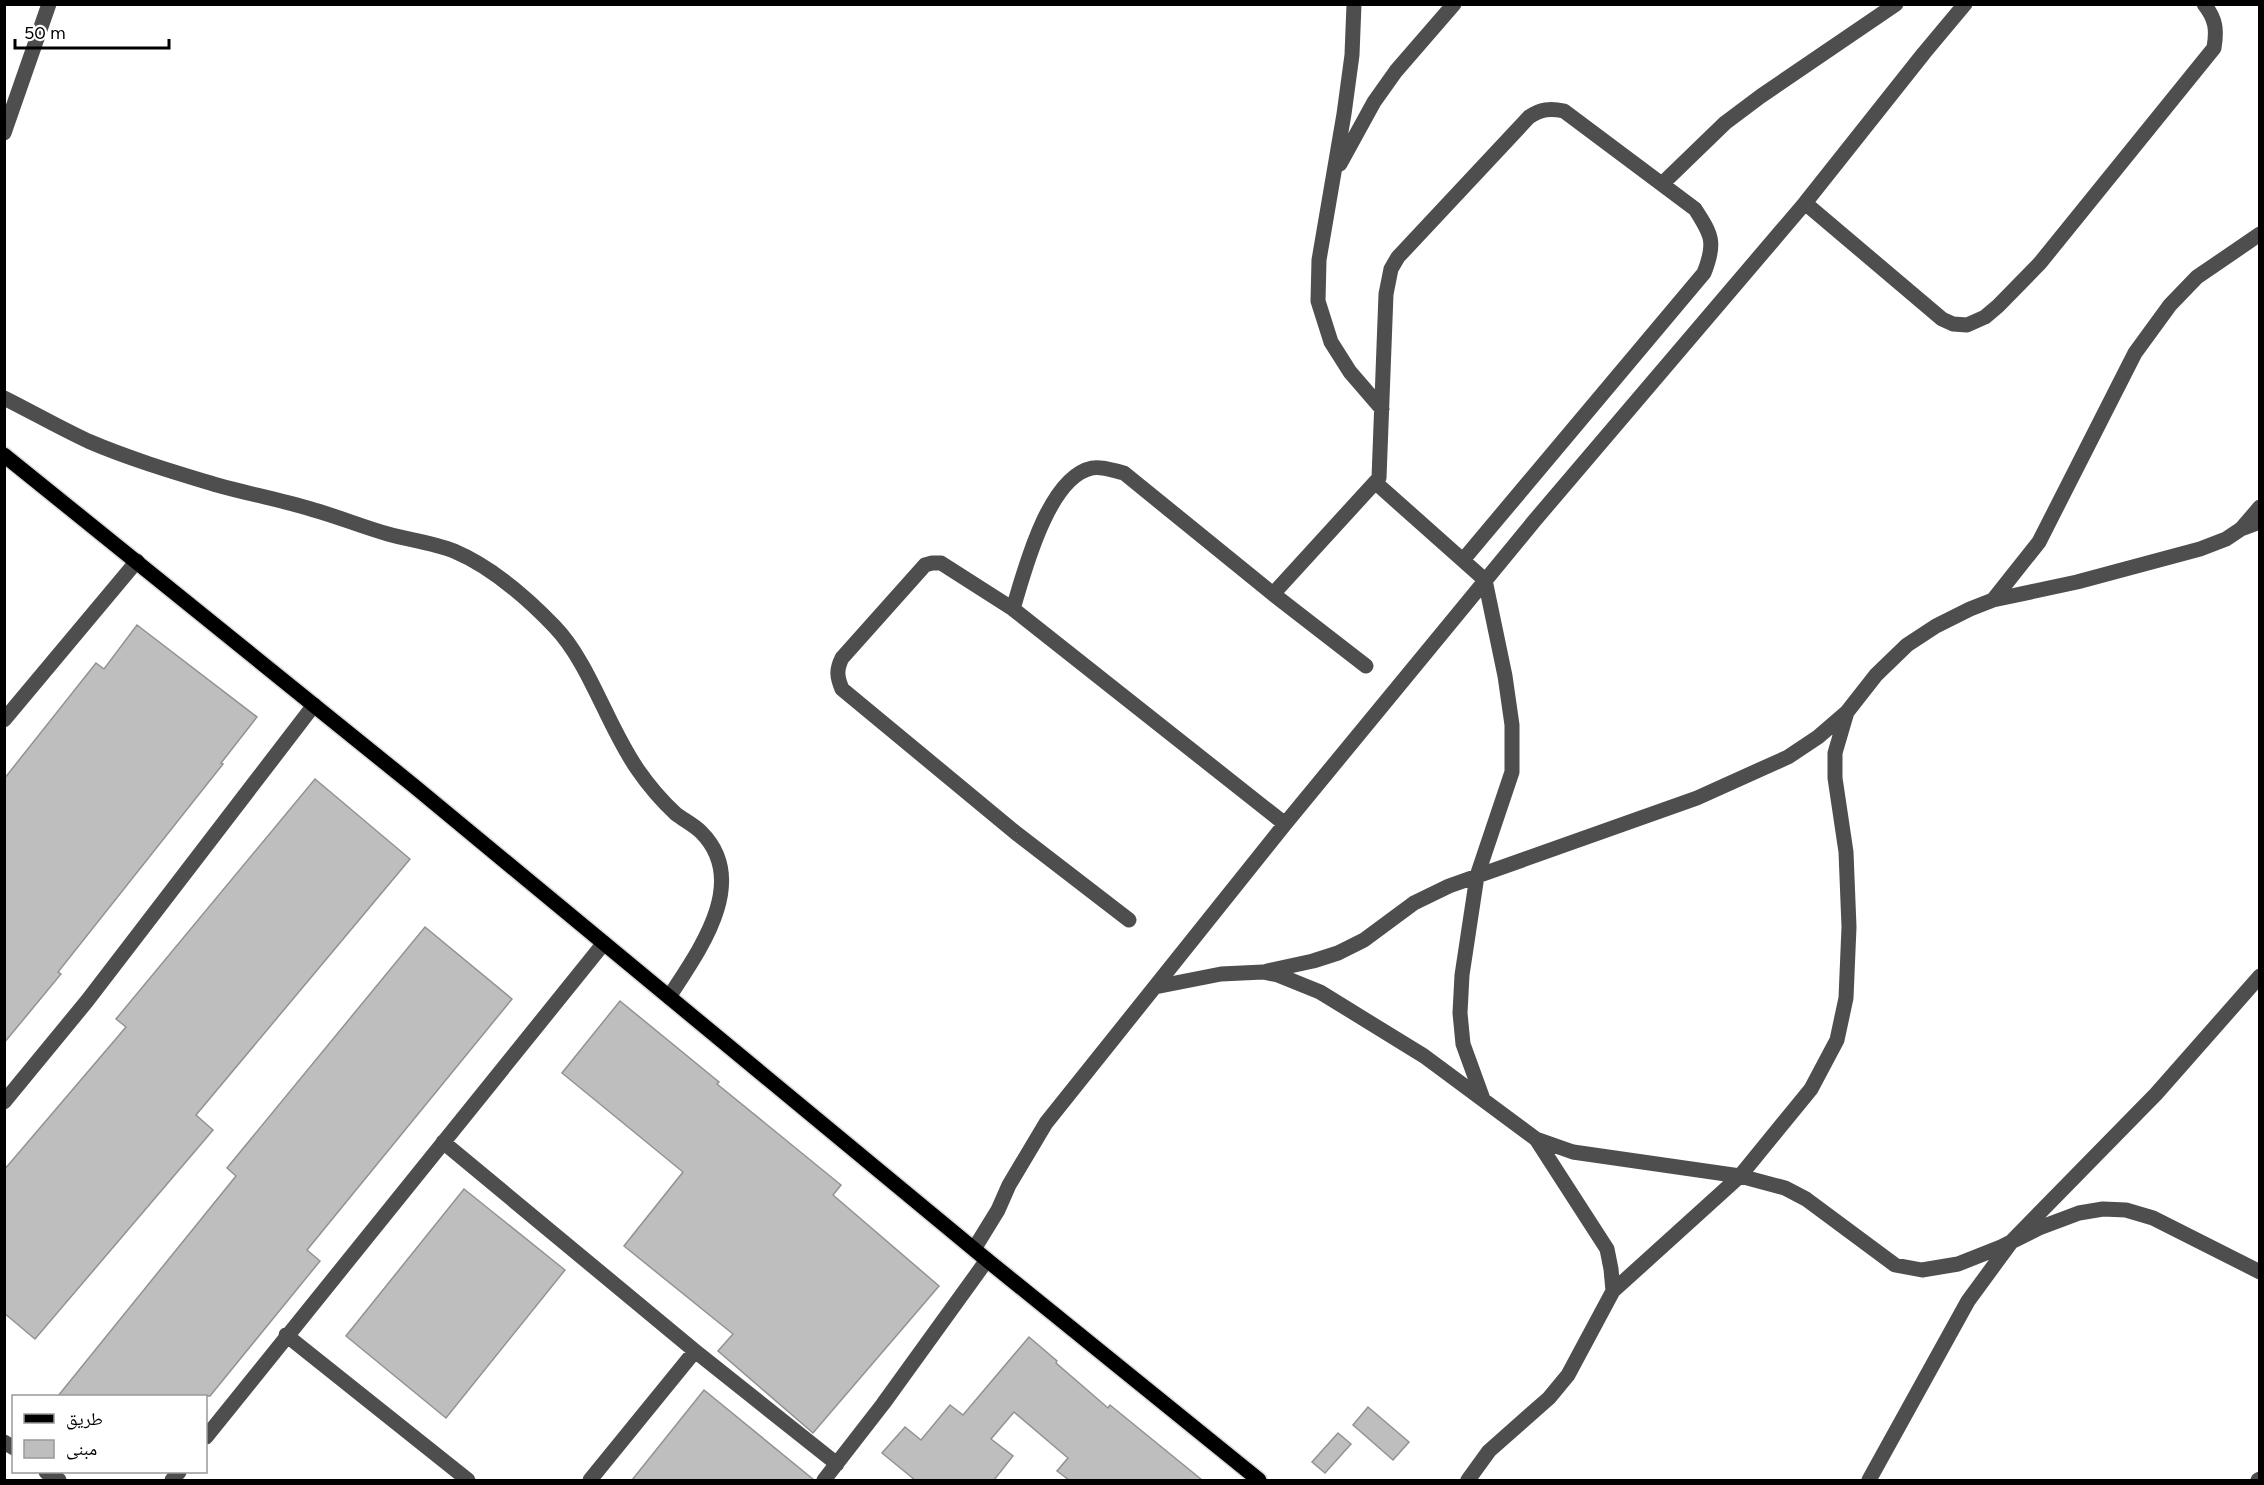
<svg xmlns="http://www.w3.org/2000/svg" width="2264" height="1485" viewBox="0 0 2264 1485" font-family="Figtree,'Noto Naskh Arabic',sans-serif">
  <rect width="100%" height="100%" fill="#fff"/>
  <path fill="#bebebe" stroke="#929292" stroke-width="1.5" d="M137 625 257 717 221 763 223 764 58 972 61 974 4 1043V779L96 663 104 669Z
    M315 779 410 859 196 1115 213 1130 35 1339 4 1313V1170L126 1027 116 1019Z
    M425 927 512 999 307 1250 320 1261 210 1396H58L236 1176 227 1168Z
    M620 1001 719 1082 717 1084 841 1185 833 1195 939 1286 813 1433 718 1351 733 1334 624 1246 683 1172 562 1073Z
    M464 1189 565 1270 446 1418 346 1336Z
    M1029 1337 1057 1361 1056 1363 1108 1408 1110 1405 1202 1480H1069L1057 1471 1068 1458 1014 1412 991 1439 1013 1456 994 1480H915L882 1453 905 1427 921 1440 950 1405 963 1415Z
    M704 1390 814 1480H632Z
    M1368 1407 1409 1442 1393 1460 1353 1425Z
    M1338 1433 1351 1444 1325 1473 1312 1462Z"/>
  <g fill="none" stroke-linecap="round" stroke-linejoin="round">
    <defs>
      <path id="major" d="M4 455 414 786 987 1260 1259 1480"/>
    </defs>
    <use href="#major" stroke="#dbdbdb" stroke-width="18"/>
    <path stroke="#4e4e4e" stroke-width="15" d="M1354 4 1352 55 1344 114 1319 260 1318 301 1331 342 1350 372 1382 409
      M4 133 49 4
      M1340 164 1374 102 1396 71 1454 4
      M1662 184 1725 123 1761 96 1896 4
      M1805 203 1942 319 1953 324 1967 325 1985 317 1998 306 2040 263 2214 48C2217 30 2216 19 2204 4
      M4 398C32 412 60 428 88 441 130 459 174 472 217 485 249 494 282 500 314 510 339 517 363 527 388 534 410 540 434 543 454 551 492 567 526 597 554 626 590 663 607 726 638 770 649 786 662 801 676 814 684 820 694 825 701 832 751 882 698 952 669 997
      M1376 483 1485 580 1505 676 1512 725V772L1477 876 1462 975 1460 1013 1463 1044 1483 1099
      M2242 528 2260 507
      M1273 594 1379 478 1386 294 1391 269 1398 257 1529 117C1541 109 1550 108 1564 111L1695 209C1712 235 1716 243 1704 273L1463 560
      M1993 600 2039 542 2135 353 2170 305 2197 277 2260 234
      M1013 609C1024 572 1048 477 1092 468 1103 466 1114 471 1124 473L1273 594 1366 666
      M4 720 137 561
      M1129 920 1016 833 842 689C837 677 836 670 842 658L925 565 932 563H941L1013 609 1285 824
      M1267 971 1313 961 1338 953 1364 940 1414 903 1449 886 1697 798 1788 757 1818 737 1847 712 1876 675 1907 645 1936 626 1970 609 1993 600 2077 582 2200 549 2226 539 2241 529 2260 522
      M1155 987 1221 974 1263 972 1278 975 1320 992 1424 1056 1536 1139 1573 1152 1740 1176 1785 1188 1806 1199 1895 1265 1922 1270 1958 1264 2001 1247 2039 1228 2079 1213 2103 1209 2126 1210 2153 1218 2260 1272
      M4 1102 87 1001 314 705
      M1536 1139 1607 1249 1611 1269 1613 1291
      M443 1142 695 1351 837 1464
      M974 1249 998 1210 1009 1185 1046 1123 1285 824 1535 520 1805 203 1924 53 1965 4
      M286 1335 468 1480
      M206 1437 604 943
      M4 1442 14 1448
      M46 1472 59 1480
      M172 1480 179 1472
      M590 1480 695 1351
      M824 1480 883 1404 987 1260
      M1468 1480 1489 1451 1549 1398 1568 1375 1613 1291 1740 1176 1811 1089 1837 1040 1846 998 1849 927 1846 852 1835 778V753L1847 712
      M1869 1480 1968 1301 2012 1241 2156 1094 2260 976
      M2258 1480 2260 1479"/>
    <use href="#major" stroke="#000" stroke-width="15"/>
  </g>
  <rect width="2264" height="1485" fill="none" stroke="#000000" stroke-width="12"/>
  <rect x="12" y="1395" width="195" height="78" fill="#ffffff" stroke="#999999" stroke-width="1.5"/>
  <rect x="24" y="1414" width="30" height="9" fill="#000000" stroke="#999999" stroke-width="1.5"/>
  <text x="66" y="1425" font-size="18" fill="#000000">طريق</text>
  <rect x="24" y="1440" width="30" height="18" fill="#bebebe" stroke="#999999" stroke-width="1.5"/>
  <text x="66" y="1455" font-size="18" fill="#000000">مبنى</text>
  <path d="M15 39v9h154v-9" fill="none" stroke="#000000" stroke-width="3"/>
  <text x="24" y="39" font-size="18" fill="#000000" stroke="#ffffff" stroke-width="4.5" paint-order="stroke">50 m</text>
</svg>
